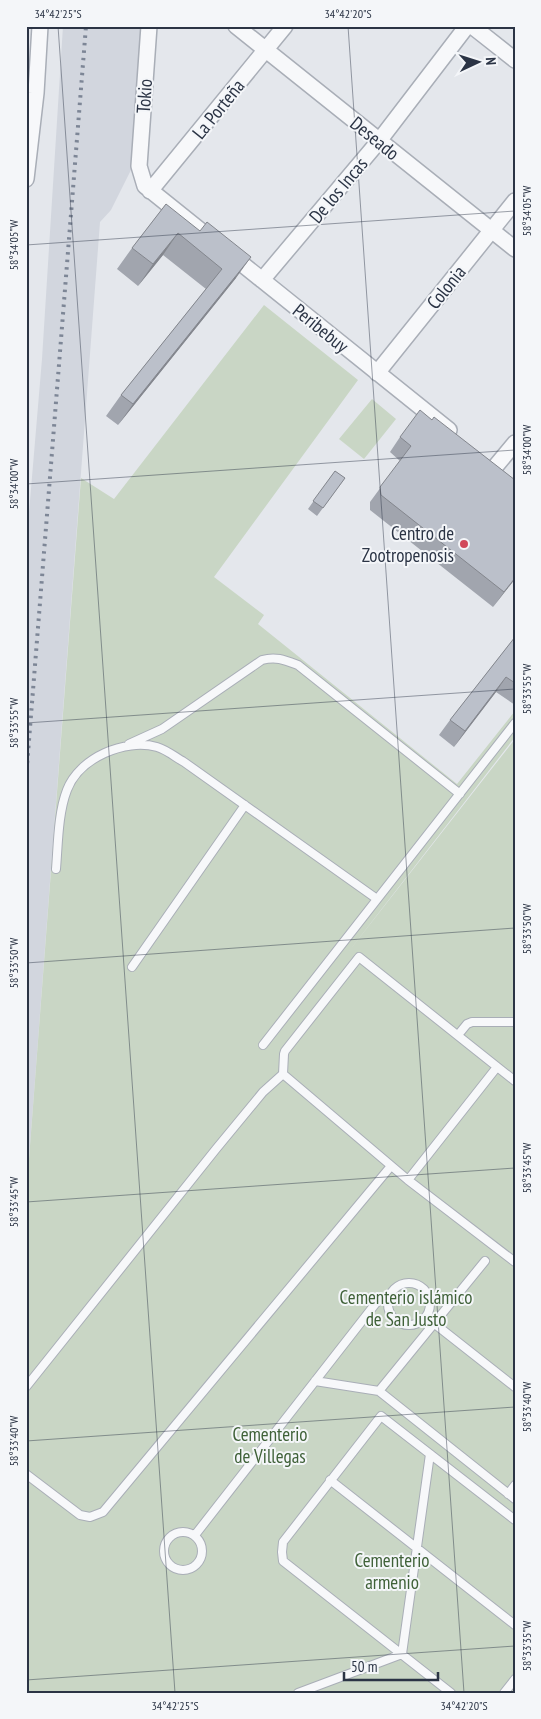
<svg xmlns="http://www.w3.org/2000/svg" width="541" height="1719" viewBox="0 0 541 1719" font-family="'PT Sans Narrow',sans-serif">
  <rect width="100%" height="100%" fill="#e4e7ec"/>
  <path fill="#d2d6de" d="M63 26H141L131 170 111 210 100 222 26 1198V548L42 359Z"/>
  <path fill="#c9d6c5" d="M264 305 358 380 214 577 264 615 258 624 457 784 515 711V737L346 955 515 739V1693H26V1198L81 478 114 499Z
    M372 399 396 419 364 459 339 439Z"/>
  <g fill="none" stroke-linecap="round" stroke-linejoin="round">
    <defs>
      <path id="lane" d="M129 744 162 729 262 660C276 656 285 660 298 665L460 794
        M56 869C58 845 58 813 67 790 79 758 125 738 157 747 167 750 175 757 184 762L377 899
        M132 967 245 805
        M458 1035 467 1024 472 1022H515
        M263 1045 515 723
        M283 1074 408 1180 515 1262
        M408 1180 497 1067
        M388 1304a21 21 0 1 1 42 0a21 21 0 1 1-42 0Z
        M426 1317 515 1387
        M315 1381 379 1391 485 1261
        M26 1387 216 1149 263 1092 283 1074 284 1054 285 1051 359 957 515 1081
        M379 1391 515 1499
        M26 1474 80 1515 90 1517 103 1512 391 1166
        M330 1480 515 1625
        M508 1494 515 1485
        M164 1551a19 19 0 1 1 38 0a19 19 0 1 1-38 0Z
        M195 1535 376 1303 389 1295
        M402 1654 430 1454
        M298 1693 402 1654
        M451 1693 283 1561 282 1552 283 1542 381 1416 515 1520
        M504 1693 515 1679"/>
      <path id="street" d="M149 26 139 166 145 186 449 430
        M236 26 515 249
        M472 26 515 60
        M26 179 36 93 40 26
        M150 191 285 26
        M262 280 379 141 467 26
        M377 373 515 201
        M495 467 515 443"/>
    </defs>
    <use href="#lane" stroke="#a9aeb7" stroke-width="10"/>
    <use href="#street" stroke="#a9aeb7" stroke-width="18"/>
    <use href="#lane" stroke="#f7f8fa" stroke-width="8"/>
    <use href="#street" stroke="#f7f8fa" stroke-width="15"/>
    <path stroke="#7d8696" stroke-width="4" stroke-dasharray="2.5 5" stroke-linecap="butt" d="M26 778 86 26"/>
  </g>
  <path fill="#a1a5ae" d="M166 204 236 278 118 425 106 416 121 395 206 289 163 255 138 286 117 269 132 248Z
    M432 420 515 480V579L493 607 370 510V502L400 461 390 452 400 437Z
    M335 471 345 478 317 516 308 509Z
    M515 637V705L496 692 454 747 439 735 450 720Z"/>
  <path fill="#83868d" d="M178 233 163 255 138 286 153 264Z
    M251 257 236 278 118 425 133 404Z
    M515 578V579L493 607 504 592Z
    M506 677 496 692 454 747 465 731Z"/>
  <path fill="#bbc0ca" stroke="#83868d" d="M166 204 200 231 207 222 251 257 133 404 121 395 222 269 178 233 153 264 132 248Z
    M420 410 432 420 434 417 515 480V578L504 592 381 495 380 487 411 446 400 437Z
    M335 471 345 478 323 508 313 501Z
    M515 637V683L506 677 465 731 450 720Z"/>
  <path fill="none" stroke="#2b3445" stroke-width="1" stroke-opacity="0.45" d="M58 26 175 1693M348 26 464 1693M26 245 515 211M26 484 515 450M26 723 515 689M26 963 515 928M26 1202 515 1168M26 1441 515 1407M26 1680 515 1646"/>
  <circle fill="#d1495b" stroke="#f4f6f9" stroke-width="2" cx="464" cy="544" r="5"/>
  <g text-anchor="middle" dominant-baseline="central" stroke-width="4" stroke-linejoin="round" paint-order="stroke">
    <g font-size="19" fill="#2b3445" stroke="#f4f6f9">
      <text transform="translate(144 96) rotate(-86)">Tokio</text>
      <text transform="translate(218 109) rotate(-51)">La Porteña</text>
      <text transform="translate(375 138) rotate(39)">Deseado</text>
      <text transform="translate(338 190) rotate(-50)">De los Incas</text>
      <text transform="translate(446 287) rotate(-51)">Colonia</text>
      <text transform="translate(321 328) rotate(39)">Peribebuy</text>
    </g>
    <g font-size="19" fill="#2b3445" stroke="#f4f6f9" text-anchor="end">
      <text x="454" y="533">Centro de<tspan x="454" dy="22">Zootropenosis</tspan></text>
    </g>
    <g font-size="19" fill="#3f6138" stroke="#f4f6f9">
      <text x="406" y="1297">Cementerio islámico<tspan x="406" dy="22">de San Justo</tspan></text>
      <text x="270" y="1434">Cementerio<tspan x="270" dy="22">de Villegas</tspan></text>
      <text x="392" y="1560">Cementerio<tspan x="392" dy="22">armenio</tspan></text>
    </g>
  </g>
  <rect width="541" height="1719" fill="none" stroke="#f4f6f9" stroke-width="55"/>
  <g transform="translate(478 62) rotate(86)" stroke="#f4f6f9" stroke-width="4" paint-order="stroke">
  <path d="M0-4L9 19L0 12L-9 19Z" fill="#2b3445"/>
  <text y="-8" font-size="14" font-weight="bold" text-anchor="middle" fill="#2b3445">N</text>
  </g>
  <path d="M344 1672v8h94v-8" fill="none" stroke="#2b3445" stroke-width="2.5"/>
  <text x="351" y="1672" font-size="15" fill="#2b3445" stroke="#f4f6f9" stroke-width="4" paint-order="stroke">50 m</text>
  <rect x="28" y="28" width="486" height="1664" fill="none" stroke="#2b3445" stroke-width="2"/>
  <g font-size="12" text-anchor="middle" fill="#2b3445">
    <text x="58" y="18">34°42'25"S</text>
    <text x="348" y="18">34°42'20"S</text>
    <text transform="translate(527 211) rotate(-90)" y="4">58°34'05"W</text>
    <text transform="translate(14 245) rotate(-90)" y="4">58°34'05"W</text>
    <text transform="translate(527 450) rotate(-90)" y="4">58°34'00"W</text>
    <text transform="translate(14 484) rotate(-90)" y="4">58°34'00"W</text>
    <text transform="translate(527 689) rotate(-90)" y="4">58°33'55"W</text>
    <text transform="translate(14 723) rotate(-90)" y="4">58°33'55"W</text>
    <text transform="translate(527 929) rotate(-90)" y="4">58°33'50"W</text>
    <text transform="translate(14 963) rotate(-90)" y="4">58°33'50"W</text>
    <text transform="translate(527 1168) rotate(-90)" y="4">58°33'45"W</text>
    <text transform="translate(14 1202) rotate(-90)" y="4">58°33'45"W</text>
    <text transform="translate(527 1407) rotate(-90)" y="4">58°33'40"W</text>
    <text transform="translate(14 1441) rotate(-90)" y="4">58°33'40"W</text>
    <text transform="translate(527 1646) rotate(-90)" y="4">58°33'35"W</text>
    <text x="175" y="1710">34°42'25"S</text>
    <text x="464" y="1710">34°42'20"S</text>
  </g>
</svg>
